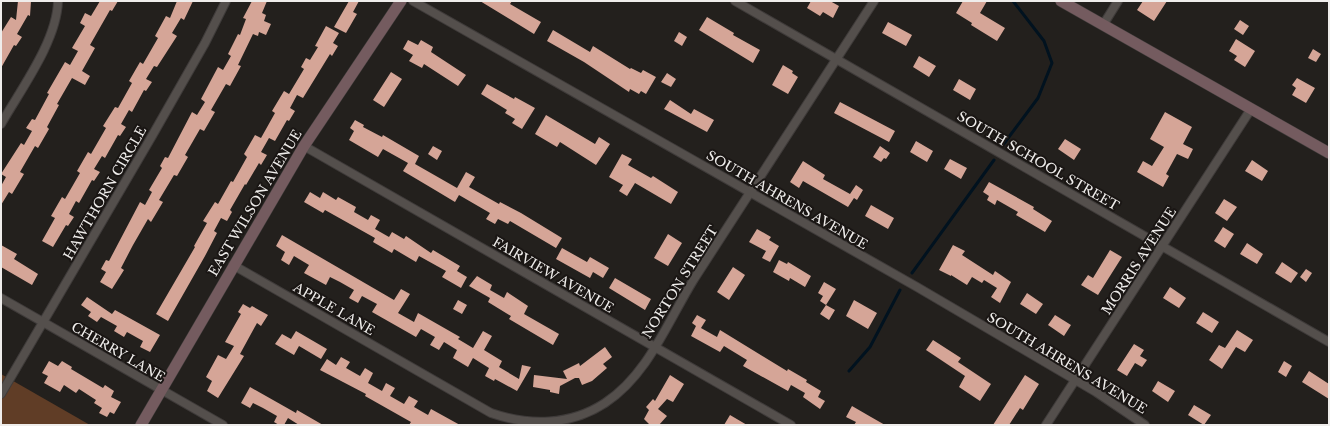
<svg xmlns="http://www.w3.org/2000/svg" width="1330" height="426" viewBox="0 0 1330 426" font-family="'Libre Baskerville',serif">
  <rect width="100%" height="100%" fill="#23201d"/>
  <path fill="#603d26" d="M1 374 90 425H1Z"/>
  <g fill="none" stroke-linecap="round" stroke-linejoin="round">
    <path stroke="#01121f" stroke-width="3" d="M1003 145 1038 98 1052 63 1044 41 1013 1
      M912 273 994 160
      M849 371 870 347 900 290"/>
  </g>
  <path fill="#d5a597" d="M18 1H31L30 16 28 15 17 34 22 37 16 46 14 45 1 68V33L11 17 16 20Z
    M100 1H118L112 11 110 10 90 45 95 48 82 71 90 76 85 85 72 78 57 104 59 105 47 127 49 129 38 148 35 146 20 172 24 174 12 194 9 192 1 205V186L6 177 1 174 21 143 24 145 32 131 26 128 32 119 35 120 49 94 47 93 65 62 70 65 78 51 72 48 85 26 80 23 85 13 91 16Z
    M177 1H193L184 20 181 18 172 33 177 36 157 67 154 66 146 79 152 82 146 91 144 90 132 112 129 110 121 124 126 127 120 136 118 135 105 158 102 156 94 169 100 172 94 181 92 180 79 203 76 201 69 214 74 217 68 226 66 225 53 247 42 241 55 218 51 216 62 197 65 199 80 173 77 171 88 152 91 154 106 128 103 126 115 107 118 108 132 83 129 81 140 62 143 64 158 38 155 36 166 16 170 18Z
    M252 1H267L262 13 266 15 264 21 271 24 266 35 259 32 258 36 253 34 238 65 241 66 230 86 226 84 211 110 215 112 204 131 200 129 185 155 188 157 177 176 174 175 159 200 163 202 151 222 148 219 133 245 121 268 124 270 112 289 100 282 106 272 101 269 106 260 109 261 140 202 145 205 152 192 149 190 162 168 160 166 165 157 168 158 192 112 197 115 205 102 201 99 218 67 223 70 231 56 228 54 238 34 240 35 246 19 243 18Z
    M349 1H359L353 12 357 14 346 33 334 27Z
    M480 1H512L510 4 541 22 534 34Z
    M811 1H830L839 6 833 18 823 12 820 16 807 8Z
    M963 1H987L980 13 1005 28 997 41 971 25 972 23 956 13Z
    M1143 1H1167L1154 21 1137 10Z
    M707 17 734 33 733 35 760 50 753 63 699 30Z
    M1240 20 1249 26 1243 35 1234 29Z
    M888 22 912 35 906 46 882 33Z
    M326 26 339 33 333 43 338 46 332 56 330 54 303 98 297 95 290 108 295 111 289 121 287 120 275 141 269 138 261 152 267 155 261 165 259 163 246 185 245 184 230 210 232 212 227 221 221 218 214 231 217 233 205 256 168 321 156 314 195 247 194 246 207 223 203 221 215 202 218 204 231 181 233 182 247 157 244 154 255 135 261 138 275 113 272 111 284 91 289 94 304 69 301 67 306 58 310 60 318 47 315 46Z
    M553 30 590 52 593 46 630 69 631 68 641 73 643 70 656 77 646 94 641 91 639 94 630 89 629 92 584 62 547 41Z
    M679 32 687 37 682 46 674 41Z
    M1236 39 1255 51 1245 67 1234 60 1237 56 1229 51Z
    M408 40 418 45 421 40 433 47 431 52 466 75 458 86 424 64 422 68 409 61 413 55 403 49Z
    M1313 49 1321 54 1316 62 1308 58Z
    M919 56 936 66 929 77 913 67Z
    M783 65 793 71 792 73 798 77 788 94 772 85Z
    M391 72 402 79 384 107 373 100Z
    M667 73 676 79 671 87 661 82Z
    M1297 78 1315 88 1306 103 1292 95 1296 88 1292 85Z
    M959 79 976 89 970 100 953 90Z
    M487 84 514 99 515 97 535 108 522 129 512 123 515 119 505 113 507 110 481 94Z
    M670 100 691 114 694 109 714 120 707 132 664 109Z
    M840 102 895 131 889 142 834 113Z
    M1165 112 1192 127 1183 144 1193 149 1188 159 1177 154 1166 174 1169 176 1163 187 1137 172 1143 161 1152 166 1164 147 1150 139Z
    M546 115 595 144 599 137 610 144 596 165 560 142 557 147 535 134Z
    M355 120 364 125 363 127 382 137 383 135 419 156 415 164 457 188 466 172 475 177 469 187 499 204 500 202 521 213 562 238 556 248 510 221 508 224 498 219 495 224 486 219 490 213 459 195 455 202 435 190 403 171 408 163 383 149 378 157 349 140 354 131 350 128Z
    M1065 139 1081 149 1074 160 1058 149Z
    M916 141 933 151 927 162 910 152Z
    M433 146 442 151 437 160 428 154Z
    M880 146 890 153 886 159 884 158 881 162 873 157Z
    M622 154 632 159 628 165 651 178 653 176 678 192 671 204 635 183 627 196 619 191 623 185 609 177Z
    M950 159 967 168 961 179 944 169Z
    M1252 160 1268 171 1262 181 1245 171Z
    M803 161 825 175 823 179 850 194 856 185 863 190 857 200 854 198 848 207 803 181 799 188 790 182Z
    M989 182 1034 207 1033 209 1052 221 1045 232 1016 215 1018 212 997 200 995 205 987 200 989 196 983 192Z
    M310 192 320 198 323 192 336 200 338 197 356 207 354 212 368 220 371 215 380 220 375 229 389 237 392 232 404 239 406 236 431 253 433 250 460 266 457 271 467 277 461 288 442 277 446 271 419 256 416 262 394 249 392 253 373 242 375 238 325 210 323 213 304 202Z
    M1224 199 1237 207 1227 221 1215 213Z
    M871 205 894 218 888 229 865 216Z
    M1223 227 1234 234 1225 248 1214 241Z
    M757 229 771 237 769 240 779 246 770 262 762 258 766 251 749 242Z
    M668 234 682 243 668 266 654 258Z
    M282 235 394 300 401 289 410 294 398 313 414 322 418 313 460 337 458 339 473 348 483 331 492 336 484 350 502 361 499 367 519 379 522 365 531 367 517 391 495 379 494 381 485 376 489 368 473 358 468 367 453 358 457 350 444 342 439 350 430 345 435 337 421 329 416 337 372 312 377 304 362 296 358 303 349 298 354 290 340 282 330 277 326 285 304 273 309 265 294 256 289 265 281 260 285 252 276 246Z
    M1247 243 1263 254 1257 264 1240 254Z
    M1 245 17 254 14 259 38 274 32 285 1 267Z
    M953 245 965 251 962 255 993 275 995 271 1011 282 1000 303 991 297 997 288 984 280 982 283 972 277 967 285 951 275V276L939 270Z
    M562 248 587 262 590 257 609 268 603 278 593 272 590 278 556 259Z
    M1110 250 1122 257 1098 295 1081 285 1088 275 1093 278Z
    M779 260 787 264 788 262 811 276 805 287 790 278 789 281 773 272Z
    M1282 262 1298 273 1291 283 1275 273Z
    M733 267 745 275 729 300 717 292Z
    M1306 269 1312 273 1306 282 1300 277Z
    M477 276 492 285 490 290 504 298 507 292 528 306 524 314 559 334 553 345 509 319 511 316 488 302 490 298 469 286Z
    M615 278 651 299 645 310 609 288Z
    M824 282 836 289 826 305 820 301 823 296 818 293Z
    M1170 287 1186 298 1179 308 1163 298Z
    M1027 293 1043 304 1036 314 1020 304Z
    M87 297 112 314 115 310 160 335 150 352 140 347 143 341 127 332 124 337 114 331 117 326 101 317 97 322 88 316 91 312 81 305Z
    M458 300 467 305 462 314 453 309Z
    M854 300 877 313 868 329 846 316Z
    M243 304 250 308 252 306 268 315 261 326 257 323 240 354 244 356 218 398 207 391 212 381 206 377 218 355 226 359 234 346 225 342 241 314 238 312Z
    M826 305 835 310 829 320 820 314Z
    M1203 312 1219 322 1212 333 1196 323Z
    M697 315 706 320 701 328 717 337 720 330 787 371 788 369 807 380 806 382 821 391 818 397 825 401 820 409 803 397 805 393 791 385 788 391 743 366 747 360 724 346 720 352 691 336 696 326 692 323Z
    M1055 315 1071 325 1064 336 1048 325Z
    M1237 330 1253 340 1245 352 1236 347 1222 369 1209 360 1219 345 1225 348Z
    M296 331 327 349 321 359 299 346 294 355 275 344 282 334 291 339Z
    M933 340 961 358 958 362 991 384 980 401 959 387 965 376 926 350Z
    M1134 344 1144 350 1140 356 1147 360 1142 367 1135 363 1127 376 1117 370Z
    M605 347 612 357 603 364 607 368 592 381 582 385 579 378H575L560 386 559 394 550 392V390L533 387 534 375 567 379 563 371 579 363 580 366Z
    M341 357 350 362 346 368 360 376 365 368 373 373 368 383 382 391 386 383 395 388 390 396 404 404 409 396 418 401 414 407 428 415 431 409 460 425H409L411 422 365 396 366 394 320 370 327 359 336 365Z
    M49 361 58 366 62 361 72 367 71 369 103 388 105 385 114 391 111 397 121 402 114 414 110 412 107 417 99 413 102 408 94 403 96 400 79 389 76 393 64 385 60 392 44 383 48 376 42 373Z
    M1284 361 1292 366 1286 377 1278 372Z
    M1309 371 1329 384V399L1302 382Z
    M670 375 684 384 673 402 667 399 658 409 667 416 659 425H650L644 419 649 410 646 407 653 399 655 401Z
    M1025 375 1039 384 1023 410 1020 408 1009 425H993Z
    M1158 381 1175 391 1168 402 1152 391Z
    M250 387 296 413 297 410 323 425H299L288 418 284 425H279L274 422 277 416 263 408 253 403 250 408 241 403Z
    M1194 405 1211 415 1204 425 1188 415Z
    M852 406 871 417 885 425H854L856 422 846 417Z
    M730 415 747 425H724Z"/>
  <g fill="none" stroke-linecap="round" stroke-linejoin="round">
    <defs>
      <path id="street" d="M413 1 917 287 1096 392 1145 425
        M735 1 1329 342
        M1103 25 1118 1
        M1 124C21 89 57 41 58 1
        M304 146 791 425
        M233 265 491 413C529 426 570 426 605 403 648 375 668 321 694 279 754 186 814 93 874 1
        M1 298 223 425
        M1 394 152 136 205 43 226 1
        M1046 425 1251 109"/>
      <path id="secondary" d="M1061 1 1329 153
        M141 425 304 146 401 1"/>
    </defs>
    <use href="#street" stroke="#3f3b3a" stroke-width="10"/>
    <use href="#secondary" stroke="#3f3b3a" stroke-width="12"/>
    <use href="#street" stroke="#544f4c" stroke-width="8"/>
    <use href="#secondary" stroke="#745b5f" stroke-width="11"/>
  </g>
  <g text-anchor="middle" dominant-baseline="central" stroke-width="4" stroke-linejoin="round" paint-order="stroke">
    <g font-size="13" fill="#efedeb" stroke="#1a1614">
      <text transform="translate(1038 161) rotate(30)">SOUTH SCHOOL STREET</text>
      <text transform="translate(105 193) rotate(-60)">HAWTHORN CIRCLE</text>
      <text transform="translate(787 200) rotate(30)">SOUTH AHRENS AVENUE</text>
      <text transform="translate(255 203) rotate(-59)">EAST WILSON AVENUE</text>
      <text transform="translate(1139 261) rotate(-57)">MORRIS AVENUE</text>
      <text transform="translate(553 275) rotate(30)">FAIRVIEW AVENUE</text>
      <text transform="translate(680 282) rotate(-58)">NORTON STREET</text>
      <text transform="translate(334 309) rotate(30)">APPLE LANE</text>
      <text transform="translate(118 352) rotate(30)">CHERRY LANE</text>
      <text transform="translate(1067 363) rotate(31)">SOUTH AHRENS AVENUE</text>
    </g>
  </g>
  <rect width="1330" height="426" fill="none" stroke="#efedeb" stroke-width="4"/>
</svg>
